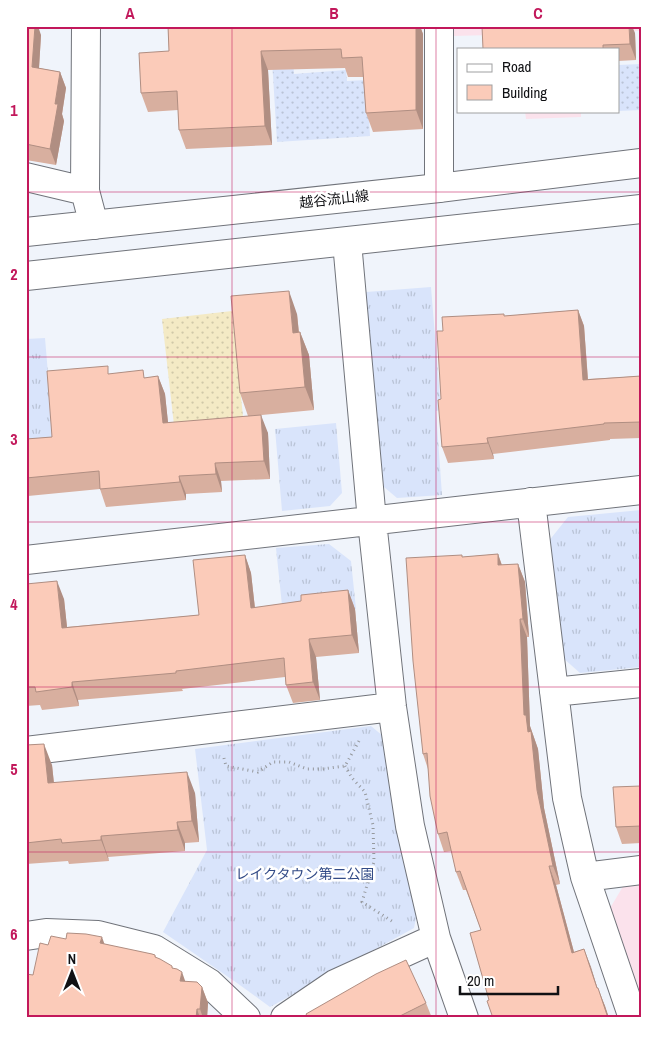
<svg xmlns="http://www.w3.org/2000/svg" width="667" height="1044" viewBox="0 0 667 1044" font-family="'Archivo Narrow','Noto Sans JP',sans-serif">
  <defs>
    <pattern id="grass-tufts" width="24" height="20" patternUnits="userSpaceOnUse" patternTransform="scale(1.25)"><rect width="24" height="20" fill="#d9e4fb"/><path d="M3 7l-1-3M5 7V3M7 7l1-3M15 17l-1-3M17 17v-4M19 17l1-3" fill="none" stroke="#b9c3d6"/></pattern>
    <pattern id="sand-dots" width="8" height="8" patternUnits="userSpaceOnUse" patternTransform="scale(1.25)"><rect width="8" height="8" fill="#f4eac5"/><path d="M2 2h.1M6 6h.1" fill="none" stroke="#d0c8a8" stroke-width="1.8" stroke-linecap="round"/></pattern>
    <pattern id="garden-dots" width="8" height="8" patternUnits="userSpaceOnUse" patternTransform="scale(1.25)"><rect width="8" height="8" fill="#d9e4fb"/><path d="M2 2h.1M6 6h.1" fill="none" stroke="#b9c3d6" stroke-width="1.8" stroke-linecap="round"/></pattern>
  </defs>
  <rect width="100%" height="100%" fill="#f0f4fb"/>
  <path fill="#fbe2ec" d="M451 26H641V31L453 36Z
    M525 111H581V117L526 119Z
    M625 883H641V1006L609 910Z"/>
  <path fill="url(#grass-tufts)" d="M431 287 441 410 436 411 442 495 397 498 384 487 375 415 366 292Z
    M45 338 54 445 26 448V339Z
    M336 423 342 493 330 506 282 511 275 429Z
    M641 510V667L580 673 562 657 548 542 568 517Z
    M329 544 351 561 356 609 283 615 276 548Z
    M371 726 383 736 417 913 414 928 270 1007 237 983 163 932 207 850 195 749Z"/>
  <path fill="url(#sand-dots)" d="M232 311 244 426 175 434 162 319Z"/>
  <path fill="url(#garden-dots)" d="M270 26H291L294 74 346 70 347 81 367 80 370 136 277 142Z
    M641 64V110L618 111V65Z"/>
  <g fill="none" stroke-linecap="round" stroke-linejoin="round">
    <defs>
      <path id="minor" d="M26 177 85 191 94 225
        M439 188V26
        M85 191 86 26
        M347 242 372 521 392 707 410 826 436 938 464 1018
        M531 502 567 798 585 877 633 1018
        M26 560 641 490
        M554 692 641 683
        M26 751 392 707
        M585 877 641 870
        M26 936 46 933 98 935 154 949 209 983 246 1018
        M285 1018 335 984 436 938"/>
      <path id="primary" d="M26 232 439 188 641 163
        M26 276 641 209"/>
    </defs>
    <use href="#minor" stroke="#70737a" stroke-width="30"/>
    <use href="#primary" stroke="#70737a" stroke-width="30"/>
    <path stroke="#95989d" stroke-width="3" stroke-dasharray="1 4" stroke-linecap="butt" d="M224 758 226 766 258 772 273 762H289L307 769H322L345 766 359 741
      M345 766 352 778 365 792 373 825 374 862 362 902 395 923"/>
    <use href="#minor" stroke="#fff" stroke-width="28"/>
    <use href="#primary" stroke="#fff" stroke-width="28"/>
  </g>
  <path fill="#d8af9f" d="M26 26 41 35 39 68 60 72 66 88 62 114 64 121 56 165 26 160Z
    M168 26H420L423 34V129L373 132 366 113 363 77H348L345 68 268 70 272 145 186 149 179 130 178 110 148 112 141 93 169 51Z
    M635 33 636 60 618 61V49H483Z
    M578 310 584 326 588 379 641 376V438L610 439V440L493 454 494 459 448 463 442 447 441 399 443 331 504 314V316Z
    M297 314 299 332H300L309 355 314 410 252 416 268 433 270 479 221 481 222 492 186 494V500L106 507 100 489 28 496 29 513H26V439L52 437 110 374 146 378 158 376 165 394 168 423 248 416 240 393Z
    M498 554 502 565 518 564 525 582 529 637H527L530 726 538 749 544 808 560 884 556 885 574 952 584 949 597 988 605 1006 609 1018H493L489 1000 481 930 466 890H463L456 872 452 851 444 852 438 834 428 769 423 754 463 557Z
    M245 555 251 573 255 608 301 601 348 590 355 609 359 653 316 657 320 700 293 703 286 685 285 677 182 689 183 691 78 700 79 706 42 710 40 705 26 706V584L64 599 67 627 199 615Z
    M26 745 52 765 54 783 195 793 199 842 185 843V851L108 857 109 861 69 864 68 861 26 864Z
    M641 786V843L622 844 616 827Z
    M66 939 104 944 155 955 156 958 173 968 186 982 202 987 208 1003 207 1018H26L33 975 48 945Z
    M426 1003 432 1018H307L306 1014Z"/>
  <path fill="#b08e82" d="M35 26H38L41 35 38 84 32 67Z
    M414 26H420L423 34V129L416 110Z
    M629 26H632L635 33 636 60 630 44Z
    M261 51 268 70 272 145 265 126Z
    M60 72 66 88 62 114 64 121 56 165 50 149 55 104Z
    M289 291 297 314 301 356 293 333Z
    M578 310 584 326 589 396 583 380Z
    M300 332 309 355 314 410 305 387Z
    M158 376 165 394 170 441 163 423Z
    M261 415 268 433 270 479 264 461Z
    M487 438 493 454 494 459 488 443Z
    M215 463 221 481 222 492 216 474Z
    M179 476 186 494V500L180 482Z
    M26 492 28 496 29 513 26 505Z
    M498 554 504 572 498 565Z
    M245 555 251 573 257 627 251 608Z
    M518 564 525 582 529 637 523 619Z
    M57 581 64 599 69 646 62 628Z
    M348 590 355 609 359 653 352 635Z
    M520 619 527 637 530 726 538 749 544 808 560 884 553 866 537 790 528 732 524 715Z
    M309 639 316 657 320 700 313 682Z
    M72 682 78 700 79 706 72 687Z
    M44 744 52 765 56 804 48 783Z
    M187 772 195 793 199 842 192 821Z
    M177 822 185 843V851L178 830Z
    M101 836 108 857 109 861 101 840Z
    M549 866 556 885 579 971 572 953Z
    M102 937 108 954 100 943Z
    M584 949 591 967 603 1006Z
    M182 972 188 989 180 981Z
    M202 987 208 1003 207 1018H203L200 1009Z
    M598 988 605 1006 609 1018H608Z
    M197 1009 200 1018H196Z"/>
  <path fill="#fbcbb9" stroke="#b08e82" d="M26 26H35L32 67 60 72 55 104H58L50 149 26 144Z
    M168 26H416V110L366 113 362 57 342 58 341 49 261 51 265 126 179 130 177 91 141 93 139 53 169 51Z
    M482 26H629L630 44 603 45V49H483Z
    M289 291 293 333 300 332 305 387 240 393 231 296Z
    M578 310 583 380 641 376V422L604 423V424L487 438 488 443 442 447 438 400 441 399 437 331H443L442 317 504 314V316Z
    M108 366V374L143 370 144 378 158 376 163 423 261 415 264 461 215 463 216 474 179 476 180 482 100 489 99 471 26 478V439L52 437 47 371Z
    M498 554V565L518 564 523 619H520L524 715H526L528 732 531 731 537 790 553 866H549L572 953 584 949 597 988H598L608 1018H493L487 1001 489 1000 470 933 481 930 460 871 456 872 447 832 438 834 430 796 427 753 423 754 413 661 406 558 462 555V557Z
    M245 555 251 608 301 601V595L348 590 352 635 309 639 313 682 286 685 284 658 176 671V673L72 682V687L36 692 35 687H26V584L57 581 62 628 199 615 193 560Z
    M44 744 48 783 187 772 192 821 177 822 178 830 101 836V840L62 843 61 839 26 843V745Z
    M641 786V826L616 827 613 787Z
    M67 933 86 934 102 937 100 943 152 954 155 955V957L160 959 172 966V968L177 969 182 972 180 981 197 982 202 987 200 1009H197L196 1018H26V974L33 975 40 943 48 945 51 936 66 939Z
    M406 960 426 1003 396 1018H308L306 1014 376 974Z"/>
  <path fill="none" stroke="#c2185b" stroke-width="1" stroke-opacity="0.55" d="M232 26V1018M436 26V1018M26 192H641M26 357H641M26 522H641M26 687H641M26 852H641"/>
  <g text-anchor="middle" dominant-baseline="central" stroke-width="5" stroke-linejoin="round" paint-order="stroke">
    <g font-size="14" fill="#101114" stroke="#fff">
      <text transform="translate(334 199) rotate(-6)">越谷流山線</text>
    </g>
    <g font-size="14" fill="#324b87" stroke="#fff">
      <text x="305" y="874">レイクタウン第二公園</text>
    </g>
  </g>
  <rect width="667" height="1044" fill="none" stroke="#ffffff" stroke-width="55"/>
  <rect x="457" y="48" width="162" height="65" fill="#ffffff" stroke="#9fa0a1"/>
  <rect x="467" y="64" width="25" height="8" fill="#ffffff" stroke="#9fa0a1"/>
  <text x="502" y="72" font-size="15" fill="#101114">Road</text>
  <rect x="467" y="85" width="25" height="15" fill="#fbcbb9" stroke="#9fa0a1"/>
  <text x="502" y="98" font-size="15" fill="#101114">Building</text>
  <g transform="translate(72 972)" stroke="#ffffff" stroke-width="4" paint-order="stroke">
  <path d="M0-4L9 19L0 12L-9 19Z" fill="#101114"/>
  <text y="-8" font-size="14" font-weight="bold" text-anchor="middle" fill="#101114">N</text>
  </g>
  <path d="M460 986v8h98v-8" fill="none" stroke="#101114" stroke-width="2.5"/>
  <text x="467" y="986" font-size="15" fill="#101114" stroke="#ffffff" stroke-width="4" paint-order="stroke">20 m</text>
  <rect x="28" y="28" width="612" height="988" fill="none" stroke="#c2185b" stroke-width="2"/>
  <g font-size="16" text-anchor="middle" font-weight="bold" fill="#c2185b">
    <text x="130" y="19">A</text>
    <text x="334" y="19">B</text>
    <text x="538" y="19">C</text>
    <text x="14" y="116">1</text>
    <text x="14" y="280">2</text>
    <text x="14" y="445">3</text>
    <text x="14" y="610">4</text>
    <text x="14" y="775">5</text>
    <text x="14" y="940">6</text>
  </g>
</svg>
